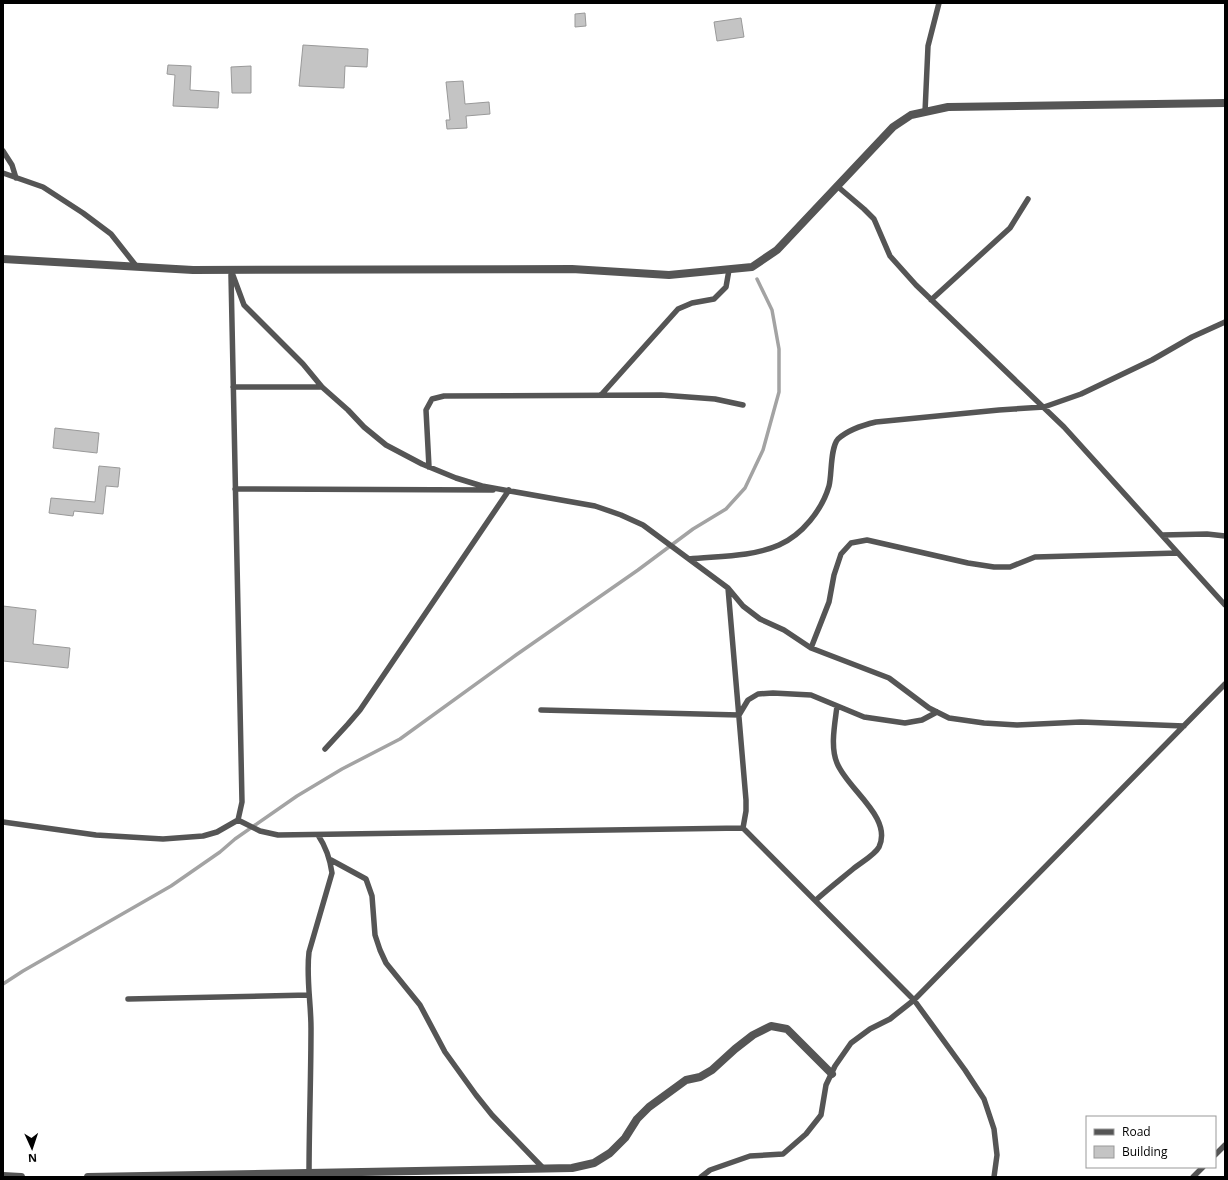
<svg xmlns="http://www.w3.org/2000/svg" width="1228" height="1180" viewBox="0 0 1228 1180" font-family="'Open Sans',sans-serif">
  <rect width="100%" height="100%" fill="#fff"/>
  <g fill="none" stroke-linecap="round" stroke-linejoin="round">
    <path stroke="#a3a3a3" stroke-width="3.5" d="M3 984 23 971 171 886 220 852 235 839 297 796 342 769 400 739 516 655 638 570 693 529 726 509 745 488 763 450 779 392V349L772 310 757 279"/>
  </g>
  <path fill="#c4c4c4" stroke="#999" d="M585 13 586 26 575 27V14Z
    M741 18 744 37 717 41 714 22Z
    M303 45 368 49 367 67 345 66 344 88 299 86Z
    M168 65 191 66 190 90 219 92 218 108 173 106 175 75 167 74Z
    M251 66V93H232L231 67Z
    M463 81 465 104 489 102 490 114 466 116 467 128 447 129 446 120H450L446 82Z
    M55 428 99 433 97 453 53 448Z
    M99 466 120 468 118 487 106 486 103 514 74 511 73 516 49 513 51 498 95 502Z
    M3 606 36 610 33 644 70 648 68 668 3 661Z"/>
  <g fill="none" stroke-linecap="round" stroke-linejoin="round">
    <path stroke="#555" stroke-width="5.5" d="M925 112 928 46 939 3
      M3 151 12 165 16 178
      M3 173 43 187 83 213 111 234 137 267
      M837 186 864 209 874 219 890 256 916 285 1064 427 1225 605
      M231 270 244 305 303 364 322 387 348 410 364 427 386 445 422 464 456 478 482 486 595 506 621 515 643 525 728 588 743 606 760 619 784 630 811 648 889 678 929 708 949 718 984 723 1017 725 1081 722 1184 726
      M231 275 242 802 238 820
      M931 300 1010 228 1028 199
      M233 387H322
      M601 395 678 309 692 303 714 299 726 287 729 270
      M429 467 426 410 432 399 444 396 661 395 715 399 743 405
      M235 489 493 490
      M1162 535 1207 534 1225 536
      M689 559C718 556 752 557 779 545 802 535 822 510 829 486 832 475 830 448 838 439 849 429 863 425 876 422L999 410 1044 407 1081 394 1152 360 1192 337 1225 322
      M728 588 746 800V811L743 828
      M811 648 829 602 834 575 841 554 851 543 867 540 968 563 994 567H1010L1035 557 1178 553
      M541 710 739 715 748 700 758 694 773 693 811 695 864 717 905 723 922 720 937 712
      M325 749 348 724 360 710 509 490
      M238 820 260 831 278 835 743 828 914 1000 965 1070 984 1099 994 1129 997 1155 994 1177
      M3 822 96 835 163 839 203 836 217 832 238 820
      M331 860 366 879 372 896 375 935 380 950 386 963 420 1005 445 1052 476 1095 492 1115 544 1169
      M816 900C828 889 841 879 853 869 860 863 875 855 879 847 893 817 847 789 837 763 830 747 835 723 837 706
      M128 999 309 995
      M1215 1155 1225 1145
      M309 1177C309 1127 311 1077 311 1028 311 1002 306 978 309 952L332 873C330 858 326 847 318 835
      M701 1177 710 1170 750 1156 783 1154 806 1134 821 1115 826 1085 835 1066 851 1043 870 1029 890 1019 914 1000 1225 684
      M1193 1177 1203 1167"/>
    <path stroke="#555" stroke-width="8" d="M3 259 193 270 572 269 669 275 752 267 777 250 893 127 911 115 948 107 1225 103
      M3 1176 21 1177
      M88 1177 572 1168 594 1163 610 1153 625 1138 637 1119 649 1107 686 1080 700 1077 712 1070 735 1049 753 1035 771 1026 787 1029 832 1074"/>
  </g>
  <rect width="1228" height="1180" fill="none" stroke="#000000" stroke-width="8"/>
  <rect x="1086" y="1116" width="130" height="52" fill="#ffffff" stroke="#999999"/>
  <rect x="1094" y="1129" width="20" height="6" fill="#555555" stroke="#999999"/>
  <text x="1122" y="1136" font-size="12" fill="#000000">Road</text>
  <rect x="1094" y="1146" width="20" height="12" fill="#c4c4c4" stroke="#999999"/>
  <text x="1122" y="1156" font-size="12" fill="#000000">Building</text>
  <g transform="translate(32 1148) rotate(177)" stroke="#ffffff" stroke-width="3" paint-order="stroke">
  <path d="M0-3L7 15L0 10L-7 15Z" fill="#000000"/>
  <text y="-6" font-size="11" font-weight="bold" text-anchor="middle" fill="#000000">N</text>
  </g>
</svg>
